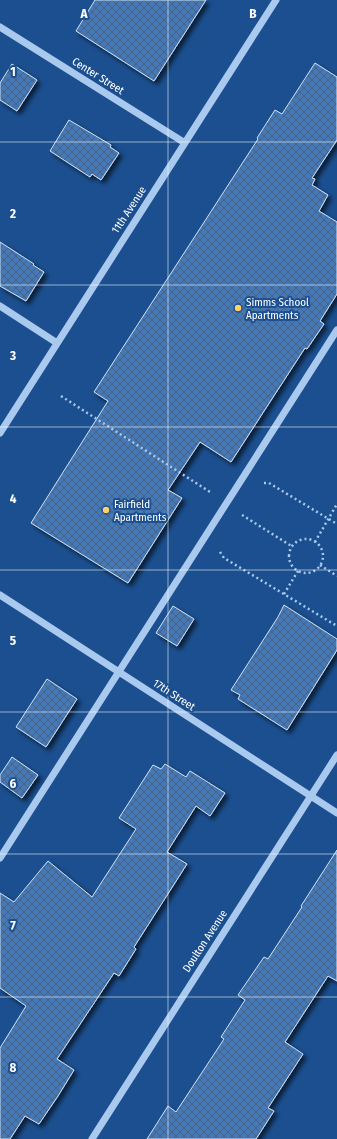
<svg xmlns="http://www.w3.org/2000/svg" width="337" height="1139" viewBox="0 0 337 1139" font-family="'Fira Sans Condensed',sans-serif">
  <defs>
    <pattern id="building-cross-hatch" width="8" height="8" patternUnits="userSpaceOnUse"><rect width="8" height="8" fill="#4478b7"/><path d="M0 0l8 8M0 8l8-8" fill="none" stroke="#486282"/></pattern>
    <filter id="shadow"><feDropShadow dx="3.5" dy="3.5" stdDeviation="2" flood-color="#0009"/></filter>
  </defs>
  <rect width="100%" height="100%" fill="#1b4f8f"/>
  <path fill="url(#building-cross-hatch)" stroke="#cfe3fa" filter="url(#shadow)" d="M95 0H206L154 81 76 31Z
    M315 63 337 77V140L312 178 315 179 312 185 328 195 319 211 337 222V294L320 321 324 324 307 349 305 348 231 462 200 442 168 490 182 498 128 583 31 523 108 401 94 392 258 139 257 138 275 110 282 114Z
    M12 64 37 80 17 111 0 100V83Z
    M69 120 111 145 110 147 119 153 101 180 92 174 90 177 50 151Z
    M0 242 34 264 33 265 44 272 26 301 0 286Z
    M284 605 337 639V650L287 730 238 699 240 695 231 690 278 617Z
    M173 606 194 619 177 646 156 633Z
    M47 679 77 699 46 747 16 727Z
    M12 757 38 775 22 798 0 782V775Z
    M165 764 186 777 190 771 225 793 210 816 196 806 167 852 187 864 134 947 136 949 119 976 114 973 57 1059 74 1070 58 1096 39 1124 25 1116 10 1139H0V1048L26 1006 0 988V893L14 902 48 861 92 897 136 829 119 818 153 765 161 769Z
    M337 850V981L328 976 285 1042 303 1054 268 1108 274 1111 256 1139H147L168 1106 176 1112 224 1039 221 1037 245 1000 238 995 264 957 268 959 302 907 301 906Z"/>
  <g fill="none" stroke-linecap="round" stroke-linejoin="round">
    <path stroke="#a9c9ee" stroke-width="2.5" stroke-dasharray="2 3" stroke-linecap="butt" d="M61 396 210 492
      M264 483H269L337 524
      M242 515 293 547
      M289 556a17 17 0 1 1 34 0a17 17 0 1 1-34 0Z
      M315 542 337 504
      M220 552 224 558 337 626
      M320 565 337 576
      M284 594 298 571"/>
    <path stroke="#a9c9ee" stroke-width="7" d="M0 27 185 143
      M0 306 57 343
      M0 433 276 0
      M0 595 337 813
      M0 858 337 330
      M92 1139 337 755"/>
  </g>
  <path fill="none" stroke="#fff" stroke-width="1" stroke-opacity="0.55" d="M168 0V1139M0 142H337M0 285H337M0 427H337M0 570H337M0 712H337M0 854H337M0 997H337"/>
  <g fill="#ffd166" stroke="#1b4f8f" stroke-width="1.5">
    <circle cx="238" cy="308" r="4"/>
    <circle cx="106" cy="510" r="4"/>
  </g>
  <g text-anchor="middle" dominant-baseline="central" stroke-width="4" stroke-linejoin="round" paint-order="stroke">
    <g font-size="11" fill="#fff" stroke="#1b4f8f">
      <text transform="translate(98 76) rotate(32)">Center Street</text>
      <text transform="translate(129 210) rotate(-57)">11th Avenue</text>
      <text transform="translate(174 695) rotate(33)">17th Street</text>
      <text transform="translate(205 941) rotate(-57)">Doulton Avenue</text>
    </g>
    <g font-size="11" fill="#fff" stroke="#1b4f8f" text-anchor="start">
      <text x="246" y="302">Simms School<tspan x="246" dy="13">Apartments</tspan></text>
      <text x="114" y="504">Fairfield<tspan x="114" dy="13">Apartments</tspan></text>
    </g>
  </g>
  <g font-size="13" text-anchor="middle" font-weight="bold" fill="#fff" stroke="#1b4f8f" stroke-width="4" stroke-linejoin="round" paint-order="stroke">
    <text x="84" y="18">A</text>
    <text x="253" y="18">B</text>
    <text x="13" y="76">1</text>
    <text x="13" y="218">2</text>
    <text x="13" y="360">3</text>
    <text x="13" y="503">4</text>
    <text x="13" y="645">5</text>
    <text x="13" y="788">6</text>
    <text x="13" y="930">7</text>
    <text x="13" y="1072">8</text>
  </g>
</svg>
